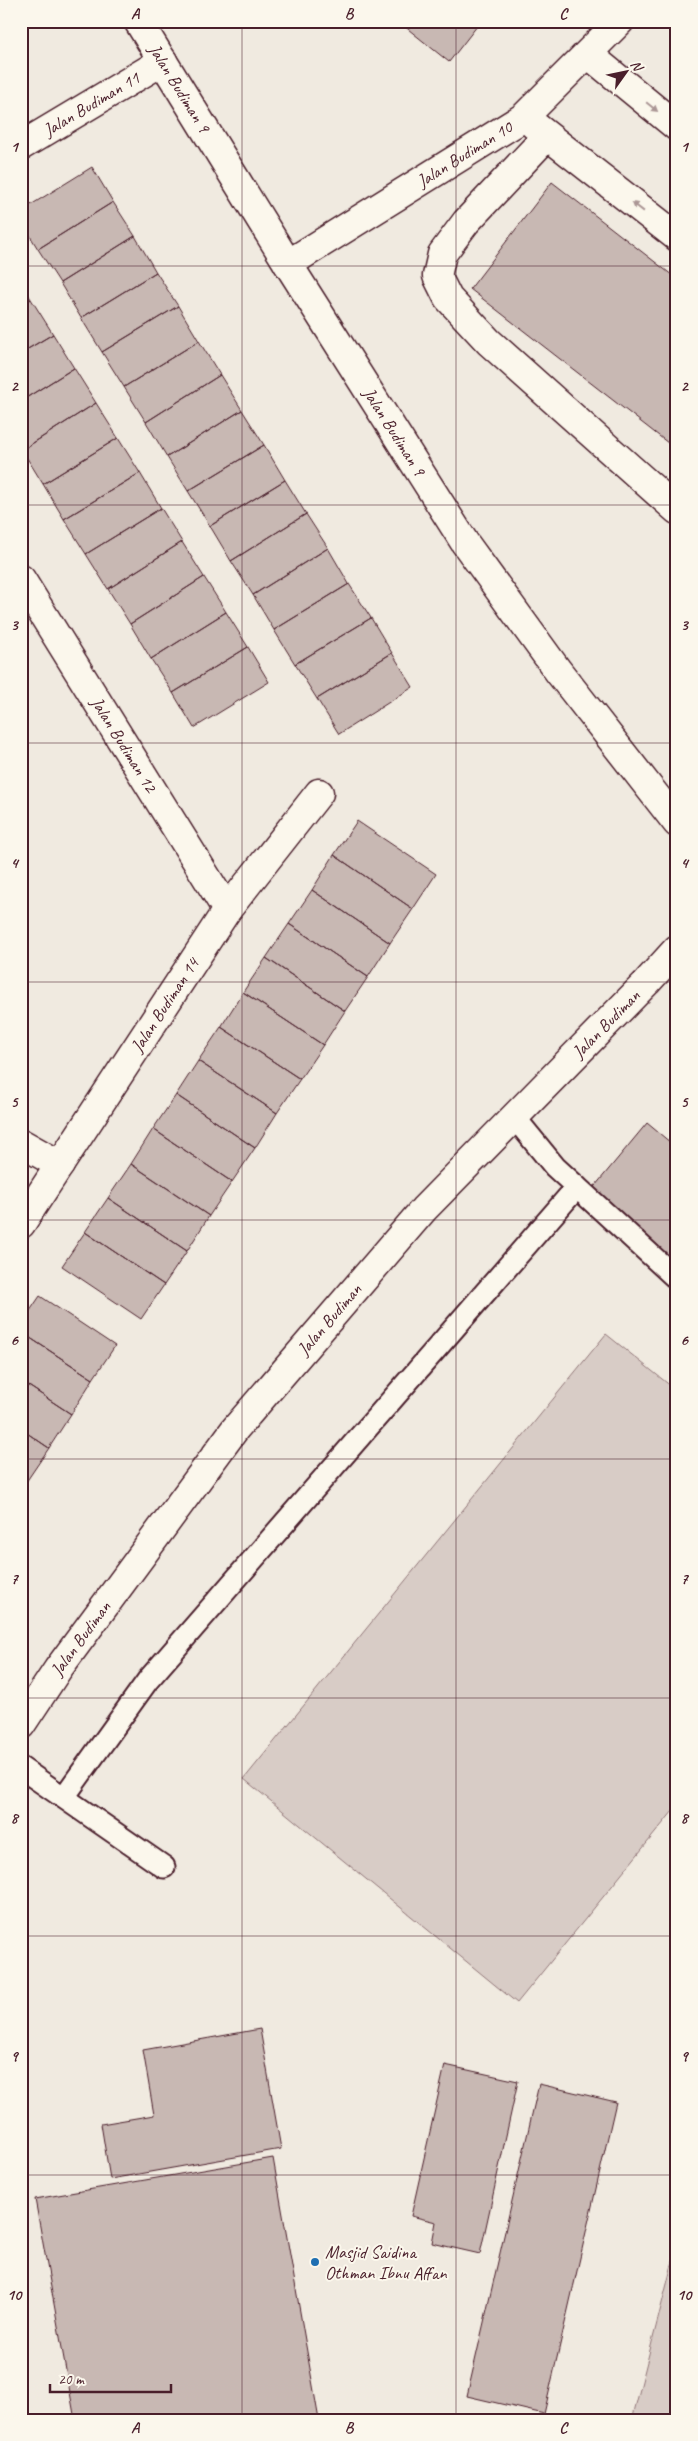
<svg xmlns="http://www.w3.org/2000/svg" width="698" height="2441" viewBox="0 0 698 2441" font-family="Caveat,sans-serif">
  <rect width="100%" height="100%" fill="#f0eae0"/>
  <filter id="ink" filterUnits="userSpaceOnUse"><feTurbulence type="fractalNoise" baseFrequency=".02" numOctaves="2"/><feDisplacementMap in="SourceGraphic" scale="10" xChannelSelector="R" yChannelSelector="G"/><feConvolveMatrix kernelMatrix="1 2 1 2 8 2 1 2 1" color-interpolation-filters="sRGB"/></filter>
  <g filter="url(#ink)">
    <path fill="#d8ccc6" stroke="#917678" d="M606 1334 677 1391V1806L517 2003 244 1779Z
      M677 2245V2420H632Z"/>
    <path fill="#c8b8b3" stroke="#4a1f2b" d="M398 21H481L449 62Z
      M92 167 113 202 38 249 21 221V211Z
      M552 182 677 279V450L470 289Z
      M113 202 135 236 60 283 38 249Z
      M135 236 156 272 81 318 60 283Z
      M156 272 178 306 102 352 81 318Z
      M21 282 31 299 21 305Z
      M31 299 53 334 21 353V305Z
      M178 306 199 341 124 387 102 352Z
      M53 334 74 368 21 401V353Z
      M199 341 220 375 146 422 124 387Z
      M74 368 96 403 22 450 21 401Z
      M220 375 242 410 167 457 146 422Z
      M96 403 118 438 43 484 22 450Z
      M242 410 264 445 188 491 167 457Z
      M118 438 140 473 64 519 43 484Z
      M264 445 285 480 210 526 188 491Z
      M140 473 161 508 86 554 64 519Z
      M285 480 306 514 231 561 210 526Z
      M161 508 182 542 108 589 86 554Z
      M306 514 328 548 253 595 231 561Z
      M182 542 204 577 130 624 108 589Z
      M328 548 349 584 274 630 253 595Z
      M204 577 226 612 151 659 130 624Z
      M349 584 371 618 295 664 274 630Z
      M226 612 248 647 173 693 151 659Z
      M371 618 392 653 317 699 295 664Z
      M248 647 269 682 194 728 173 693Z
      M392 653 413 687 339 734 317 699Z
      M357 821 436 874 413 909 334 855Z
      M334 855 413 909 390 943 312 890Z
      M312 890 390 943 368 977 289 924Z
      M289 924 368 977 345 1011 266 958Z
      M266 958 345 1011 323 1045 243 992Z
      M243 992 323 1045 300 1079 221 1027Z
      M221 1027 300 1079 277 1113 198 1061Z
      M198 1061 277 1113 255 1148 176 1095Z
      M176 1095 255 1148 232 1182 153 1129Z
      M647 1123 677 1148V1264L590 1192Z
      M153 1129 232 1182 209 1216 131 1164Z
      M131 1164 209 1216 187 1251 108 1198Z
      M108 1198 187 1251 164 1285 85 1232Z
      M85 1232 164 1285 141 1319 62 1266Z
      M40 1296 115 1346 93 1379 21 1332V1324Z
      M21 1332 93 1379 71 1414 21 1381Z
      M21 1381 71 1414 49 1448 21 1429Z
      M21 1429 49 1448 26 1482 21 1478Z
      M260 2029 281 2149 110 2179 101 2124 154 2115 143 2050Z
      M445 2065 518 2081 480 2254 432 2243 436 2222 411 2216Z
      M539 2084 616 2102 544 2414 467 2396Z
      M273 2158 319 2420H75L35 2199Z"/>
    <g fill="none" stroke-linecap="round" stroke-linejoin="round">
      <defs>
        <path id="lane" d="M515 1118 555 1167 677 1279
          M21 1768 164 1867
          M64 1797 148 1680 577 1187"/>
        <g id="street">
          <path id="s1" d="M138 21 288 264 465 543 558 671 677 823"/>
          <path d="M588 54 677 127"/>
          <path d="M534 125 677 237"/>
          <path d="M547 136 466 222 442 254 437 276 448 298 489 342 677 510"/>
          <path id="s2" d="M21 146 163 61"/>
          <path id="s3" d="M288 264 524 117 620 21"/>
          <path id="s4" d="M21 579 227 910"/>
          <path d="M21 1143 60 1165"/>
          <path id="s5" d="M21 1224 227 910 319 793"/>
        </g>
        <g id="secondary">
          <path id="s6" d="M21 1725 58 1669 235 1429 424 1209 647 982 677 949"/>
        </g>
      </defs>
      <use href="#lane" stroke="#4a1f2b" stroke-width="25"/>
      <use href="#street" stroke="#4a1f2b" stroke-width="31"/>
      <use href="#secondary" stroke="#4a1f2b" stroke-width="31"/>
      <use href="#lane" stroke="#fbf7ec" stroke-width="21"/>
      <use href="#street" stroke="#fbf7ec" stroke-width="28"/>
      <use href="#secondary" stroke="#fbf7ec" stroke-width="28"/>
    </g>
    <defs><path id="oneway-solid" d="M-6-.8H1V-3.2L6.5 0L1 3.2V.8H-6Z" transform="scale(1.25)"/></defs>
    <g fill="#ab9695">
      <use href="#oneway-solid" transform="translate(652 107) rotate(39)"/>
      <use href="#oneway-solid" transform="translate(638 207) rotate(-142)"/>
    </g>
  </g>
  <path fill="none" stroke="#4a1f2b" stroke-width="1" stroke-opacity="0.55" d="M242 21V2420M456 21V2420M21 266H677M21 505H677M21 743H677M21 982H677M21 1220H677M21 1459H677M21 1698H677M21 1936H677M21 2175H677"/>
  <circle fill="#1f6fb2" stroke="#fbf7ec" stroke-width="2" cx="315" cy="2262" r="5"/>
  <g text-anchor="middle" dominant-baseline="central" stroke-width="4" stroke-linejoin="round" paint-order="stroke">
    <g font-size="18" fill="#4a1f2b" stroke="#fbf7ec">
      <text stroke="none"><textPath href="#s1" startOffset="79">Jalan Budiman 9</textPath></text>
      <text stroke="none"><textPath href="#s2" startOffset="82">Jalan Budiman 11</textPath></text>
      <text stroke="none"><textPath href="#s3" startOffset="208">Jalan Budiman 10</textPath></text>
      <text stroke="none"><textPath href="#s1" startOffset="484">Jalan Budiman 9</textPath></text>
      <text stroke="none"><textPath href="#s4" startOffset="195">Jalan Budiman 12</textPath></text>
      <text stroke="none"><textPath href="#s5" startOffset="262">Jalan Budiman 14</textPath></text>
      <text stroke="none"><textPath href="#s6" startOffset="915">Jalan Budiman</textPath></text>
      <text stroke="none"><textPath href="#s6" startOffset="510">Jalan Budiman</textPath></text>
      <text stroke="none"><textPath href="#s6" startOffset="105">Jalan Budiman</textPath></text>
    </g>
    <g font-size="18" fill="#4a1f2b" stroke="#fbf7ec" text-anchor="start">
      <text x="325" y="2252">Masjid Saidina<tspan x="325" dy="21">Othman Ibnu Affan</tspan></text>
    </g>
  </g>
  <rect width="698" height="2441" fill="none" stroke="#fbf7ec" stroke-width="55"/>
  <g transform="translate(626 72) rotate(57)" stroke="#fbf7ec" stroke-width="4" paint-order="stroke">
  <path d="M0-4L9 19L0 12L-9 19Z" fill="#4a1f2b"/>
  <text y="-8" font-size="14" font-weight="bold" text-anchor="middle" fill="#4a1f2b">N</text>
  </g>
  <path d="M50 2384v8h121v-8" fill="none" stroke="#4a1f2b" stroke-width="2.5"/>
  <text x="58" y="2384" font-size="15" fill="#4a1f2b" stroke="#fbf7ec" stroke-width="4" paint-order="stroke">20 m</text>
  <rect x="28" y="28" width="642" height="2386" fill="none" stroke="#4a1f2b" stroke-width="2"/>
  <g font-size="16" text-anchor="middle" font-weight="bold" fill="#4a1f2b">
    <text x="135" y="19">A</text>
    <text x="349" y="19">B</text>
    <text x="563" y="19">C</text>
    <text x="14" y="152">1</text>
    <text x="684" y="152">1</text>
    <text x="14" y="391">2</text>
    <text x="684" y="391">2</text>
    <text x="14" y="630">3</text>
    <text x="684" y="630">3</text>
    <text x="14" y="868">4</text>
    <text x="684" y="868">4</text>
    <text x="14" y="1107">5</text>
    <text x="684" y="1107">5</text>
    <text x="14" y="1345">6</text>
    <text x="684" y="1345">6</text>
    <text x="14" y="1584">7</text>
    <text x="684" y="1584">7</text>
    <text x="14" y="1823">8</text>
    <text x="684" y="1823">8</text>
    <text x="14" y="2061">9</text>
    <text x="684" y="2061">9</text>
    <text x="14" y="2300">10</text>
    <text x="684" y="2300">10</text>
    <text x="135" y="2433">A</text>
    <text x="349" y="2433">B</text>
    <text x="563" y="2433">C</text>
  </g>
</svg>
